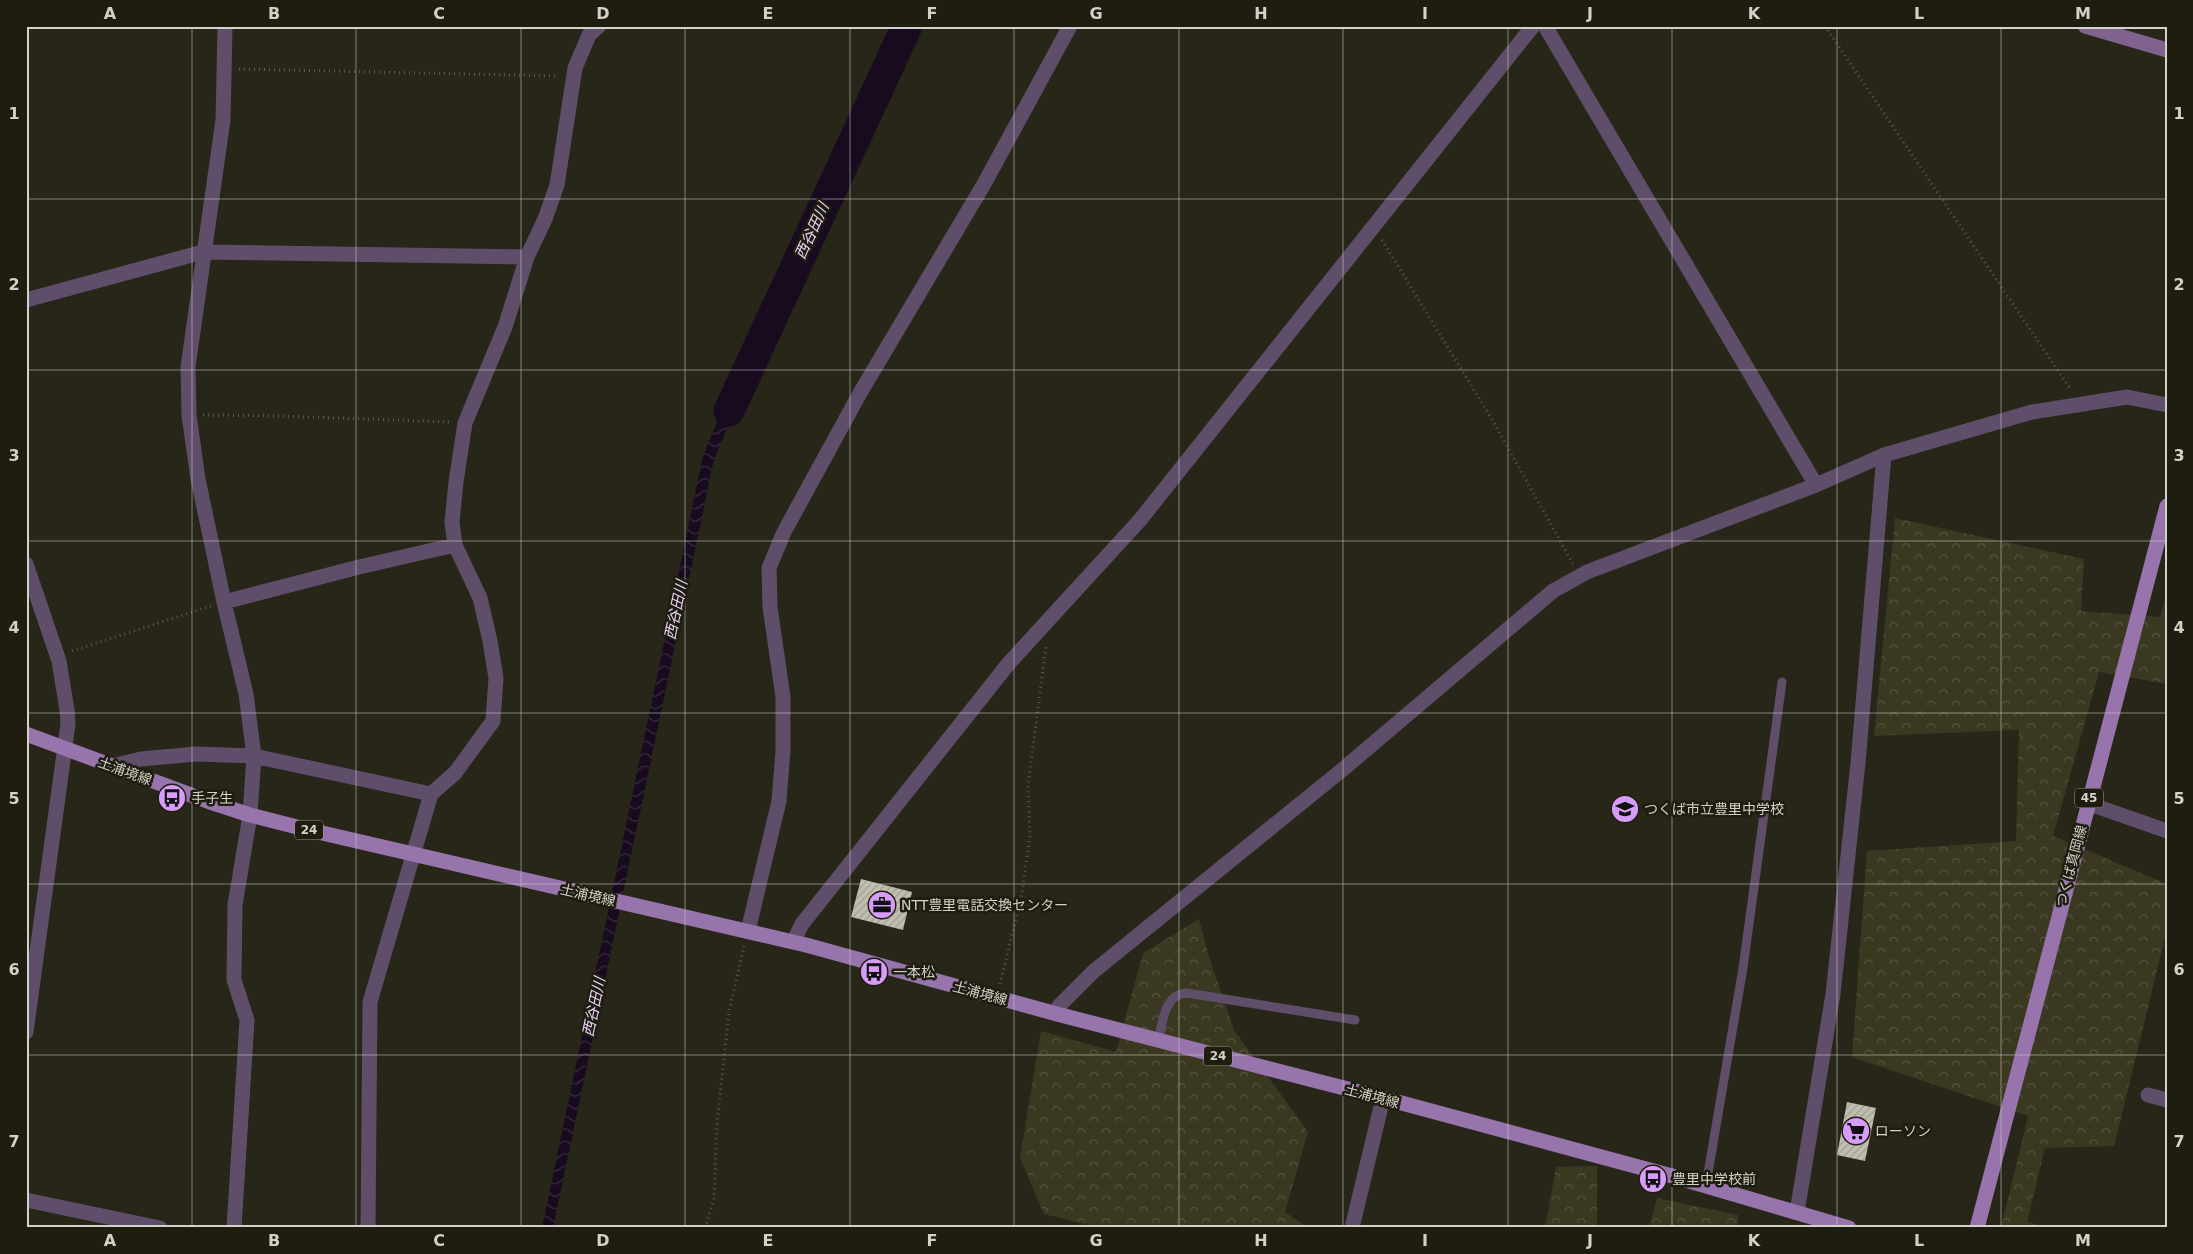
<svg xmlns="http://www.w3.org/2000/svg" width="2193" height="1254" viewBox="0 0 2193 1254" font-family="'DejaVu Sans','Noto Sans JP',sans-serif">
  <defs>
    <pattern id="forest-crowns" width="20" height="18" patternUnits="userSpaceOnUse" patternTransform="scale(1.25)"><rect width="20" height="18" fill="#3a3821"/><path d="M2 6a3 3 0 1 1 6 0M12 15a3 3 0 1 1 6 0" fill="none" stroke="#565440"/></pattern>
    <pattern id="water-waves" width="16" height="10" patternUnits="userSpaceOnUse" patternTransform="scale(1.25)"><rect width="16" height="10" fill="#180a1f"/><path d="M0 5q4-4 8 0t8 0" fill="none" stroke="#392d3e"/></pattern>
    <pattern id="building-hatch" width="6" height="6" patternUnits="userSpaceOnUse" patternTransform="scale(1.25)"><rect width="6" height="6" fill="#c0bead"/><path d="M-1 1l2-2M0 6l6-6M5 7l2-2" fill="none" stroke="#a09e91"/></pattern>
  </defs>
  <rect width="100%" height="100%" fill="#272619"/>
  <path fill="url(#forest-crowns)" d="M1895 518 2084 559 2081 611 2160 617 2167 593V684L2099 672 2053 836 2167 884V930L2114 1146 2045 1148 2027 1222 2050 1228H2001L2028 1116 1852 1057 1867 851 2016 841 2019 730 1874 736Z
    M1199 919 1209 957 1234 1030 1308 1132 1285 1212 1309 1228H1100L1044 1214 1020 1158 1041 1031 1116 1052 1143 953Z
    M1597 1166V1228H1545L1556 1167Z
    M1657 1198 1738 1215V1228H1649Z"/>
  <path fill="url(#water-waves)" d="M739 370 750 375 714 459 553 1228H542L703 456Z"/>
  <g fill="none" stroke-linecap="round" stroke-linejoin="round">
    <path stroke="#180a1f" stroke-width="31" d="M729 411 907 26"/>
  </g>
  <path fill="url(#building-hatch)" d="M861 879 912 892 903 930 851 917Z
    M1847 1102 1876 1108 1865 1161 1837 1155Z"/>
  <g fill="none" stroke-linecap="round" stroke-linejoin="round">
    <path stroke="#5b5a4e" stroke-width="3" stroke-dasharray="1 4" stroke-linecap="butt" d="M1825 26 2071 390
      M239 69 558 76
      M1382 240 1493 421 1573 564
      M203 415 280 416 449 422
      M72 651 211 606
      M1000 984 1022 893 1026 863 1030 836 1028 785 1046 647
      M705 1228 714 1199 717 1123 729 1012 744 946"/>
    <path stroke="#5f4e69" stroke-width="9" d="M1158 1040C1163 1022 1164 994 1187 993L1355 1020
      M1706 1185 1743 968 1782 682"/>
    <path stroke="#5f4e69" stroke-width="15" d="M225 26 223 120 188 367 189 415 198 479 224 602 246 694 254 756 250 815 235 905 234 980 247 1020 234 1228
      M1545 26 1816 485
      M26 300 203 252 527 257
      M26 564 59 661 67 710 68 724 26 1032
      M224 602 359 567 455 545
      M113 766 141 759 196 754 254 756 431 794
      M2087 803 2167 831
      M748 931 779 801 783 751V697L770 607 769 568 784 532 860 393 984 184 1070 26
      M793 942 802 924 1009 663 1140 520 1533 26
      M1057 1014 1059 1006 1094 971 1342 770 1553 591 1587 572 1816 485 1884 455 2032 412 2127 397 2167 405
      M2148 1095 2167 1100
      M26 1200 160 1228
      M1797 1212 1833 994 1858 763 1884 455
      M368 1228 370 1002 431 794 455 773 493 721 496 678 490 641 480 598 455 545 452 522 456 482 465 423 505 327 527 257 545 219 557 185 575 68 589 35 599 26
      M1352 1228 1383 1098"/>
    <path stroke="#7f638e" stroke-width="15" d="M2085 26 2167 50"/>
    <path stroke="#9774ab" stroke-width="15" d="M26 734 210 802 250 815 305 829 806 945 1057 1014 1383 1098 1672 1176 1849 1228
      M1977 1228 2167 506"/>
  </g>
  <path fill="none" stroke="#d3d2ca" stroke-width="1" stroke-opacity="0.55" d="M192 26V1228M356 26V1228M521 26V1228M685 26V1228M850 26V1228M1014 26V1228M1179 26V1228M1343 26V1228M1508 26V1228M1672 26V1228M1837 26V1228M2001 26V1228M26 199H2167M26 370H2167M26 541H2167M26 713H2167M26 884H2167M26 1055H2167"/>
  <defs>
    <symbol id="bus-disc" viewBox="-11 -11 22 22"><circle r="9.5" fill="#d79bf9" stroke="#1e1d0f"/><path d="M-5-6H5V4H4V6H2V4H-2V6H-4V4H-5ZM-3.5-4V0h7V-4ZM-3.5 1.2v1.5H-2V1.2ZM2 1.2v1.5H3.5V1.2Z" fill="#111"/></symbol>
    <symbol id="school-disc" viewBox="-11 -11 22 22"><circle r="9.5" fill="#d79bf9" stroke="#1e1d0f"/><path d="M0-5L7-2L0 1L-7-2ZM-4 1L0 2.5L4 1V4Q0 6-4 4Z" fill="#111"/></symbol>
    <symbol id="office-disc" viewBox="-11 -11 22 22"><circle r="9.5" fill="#d79bf9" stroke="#1e1d0f"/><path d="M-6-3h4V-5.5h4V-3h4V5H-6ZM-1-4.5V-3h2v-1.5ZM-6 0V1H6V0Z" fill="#111"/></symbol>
    <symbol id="supermarket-disc" viewBox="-11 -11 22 22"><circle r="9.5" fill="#d79bf9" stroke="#1e1d0f"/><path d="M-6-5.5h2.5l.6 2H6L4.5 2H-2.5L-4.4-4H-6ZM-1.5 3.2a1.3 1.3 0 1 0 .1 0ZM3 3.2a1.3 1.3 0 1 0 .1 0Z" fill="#111"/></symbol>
  </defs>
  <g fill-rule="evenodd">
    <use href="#bus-disc" x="156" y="782" width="32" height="32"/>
    <use href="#school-disc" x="1609" y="793" width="32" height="32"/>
    <use href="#office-disc" x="866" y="889" width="32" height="32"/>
    <use href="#bus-disc" x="858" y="956" width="32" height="32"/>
    <use href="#supermarket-disc" x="1840" y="1115" width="32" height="32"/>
    <use href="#bus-disc" x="1637" y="1163" width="32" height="32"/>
  </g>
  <g text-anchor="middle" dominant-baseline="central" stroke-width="5" stroke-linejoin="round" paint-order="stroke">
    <g fill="#1e1d0f" stroke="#9d9c92" stroke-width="1">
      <rect x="2075" y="788.5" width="28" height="19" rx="4"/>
      <rect x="295" y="820.5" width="28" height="19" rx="4"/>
      <rect x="1204" y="1046.5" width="28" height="19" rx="4"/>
    </g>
    <g font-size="12" font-weight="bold" fill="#d3d2ca">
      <text x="2089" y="798">45</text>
      <text x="309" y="830">24</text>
      <text x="1218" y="1056">24</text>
    </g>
    <g font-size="14" fill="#d3d2ca" stroke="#1e1d0f">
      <text transform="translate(125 771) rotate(20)">土浦境線</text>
      <text transform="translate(2071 866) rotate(-75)">つくば真岡線</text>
      <text transform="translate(588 895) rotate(13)">土浦境線</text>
      <text transform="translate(980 993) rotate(15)">土浦境線</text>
      <text transform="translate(1372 1096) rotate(15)">土浦境線</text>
    </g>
    <g font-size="14" fill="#d3d2ca" stroke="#1e1d0f" text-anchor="start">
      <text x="191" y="798">手子生</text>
      <text x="1644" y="809">つくば市立豊里中学校</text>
      <text x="901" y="905">NTT豊里電話交換センター</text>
      <text x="893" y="972">一本松</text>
      <text x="1875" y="1131">ローソン</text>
      <text x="1672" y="1179">豊里中学校前</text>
    </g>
    <g font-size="15" font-style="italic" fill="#ebd1fa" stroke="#1e1d0f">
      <text transform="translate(812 231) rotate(-65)">西谷田川</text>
      <text transform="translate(676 610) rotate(-78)">西谷田川</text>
      <text transform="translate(594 1007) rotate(-78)">西谷田川</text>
    </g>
  </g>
  <rect width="2193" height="1254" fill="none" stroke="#1e1d0f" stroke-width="55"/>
  <rect x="28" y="28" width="2138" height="1198" fill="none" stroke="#d3d2ca" stroke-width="2"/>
  <g font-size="16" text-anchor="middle" font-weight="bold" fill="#d3d2ca">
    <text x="110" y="19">A</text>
    <text x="274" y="19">B</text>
    <text x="439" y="19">C</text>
    <text x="603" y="19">D</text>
    <text x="768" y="19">E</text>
    <text x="932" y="19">F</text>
    <text x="1096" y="19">G</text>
    <text x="1261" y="19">H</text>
    <text x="1425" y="19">I</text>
    <text x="1590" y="19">J</text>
    <text x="1754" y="19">K</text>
    <text x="1919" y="19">L</text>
    <text x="2083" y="19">M</text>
    <text x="14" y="119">1</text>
    <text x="2179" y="119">1</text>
    <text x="14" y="290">2</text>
    <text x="2179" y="290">2</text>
    <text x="14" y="461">3</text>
    <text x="2179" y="461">3</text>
    <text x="14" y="633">4</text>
    <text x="2179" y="633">4</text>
    <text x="14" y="804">5</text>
    <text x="2179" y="804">5</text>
    <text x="14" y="975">6</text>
    <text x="2179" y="975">6</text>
    <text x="14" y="1147">7</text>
    <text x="2179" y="1147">7</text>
    <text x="110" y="1246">A</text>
    <text x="274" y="1246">B</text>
    <text x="439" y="1246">C</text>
    <text x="603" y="1246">D</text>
    <text x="768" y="1246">E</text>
    <text x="932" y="1246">F</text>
    <text x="1096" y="1246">G</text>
    <text x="1261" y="1246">H</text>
    <text x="1425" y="1246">I</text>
    <text x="1590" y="1246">J</text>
    <text x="1754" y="1246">K</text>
    <text x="1919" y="1246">L</text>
    <text x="2083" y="1246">M</text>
  </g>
</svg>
